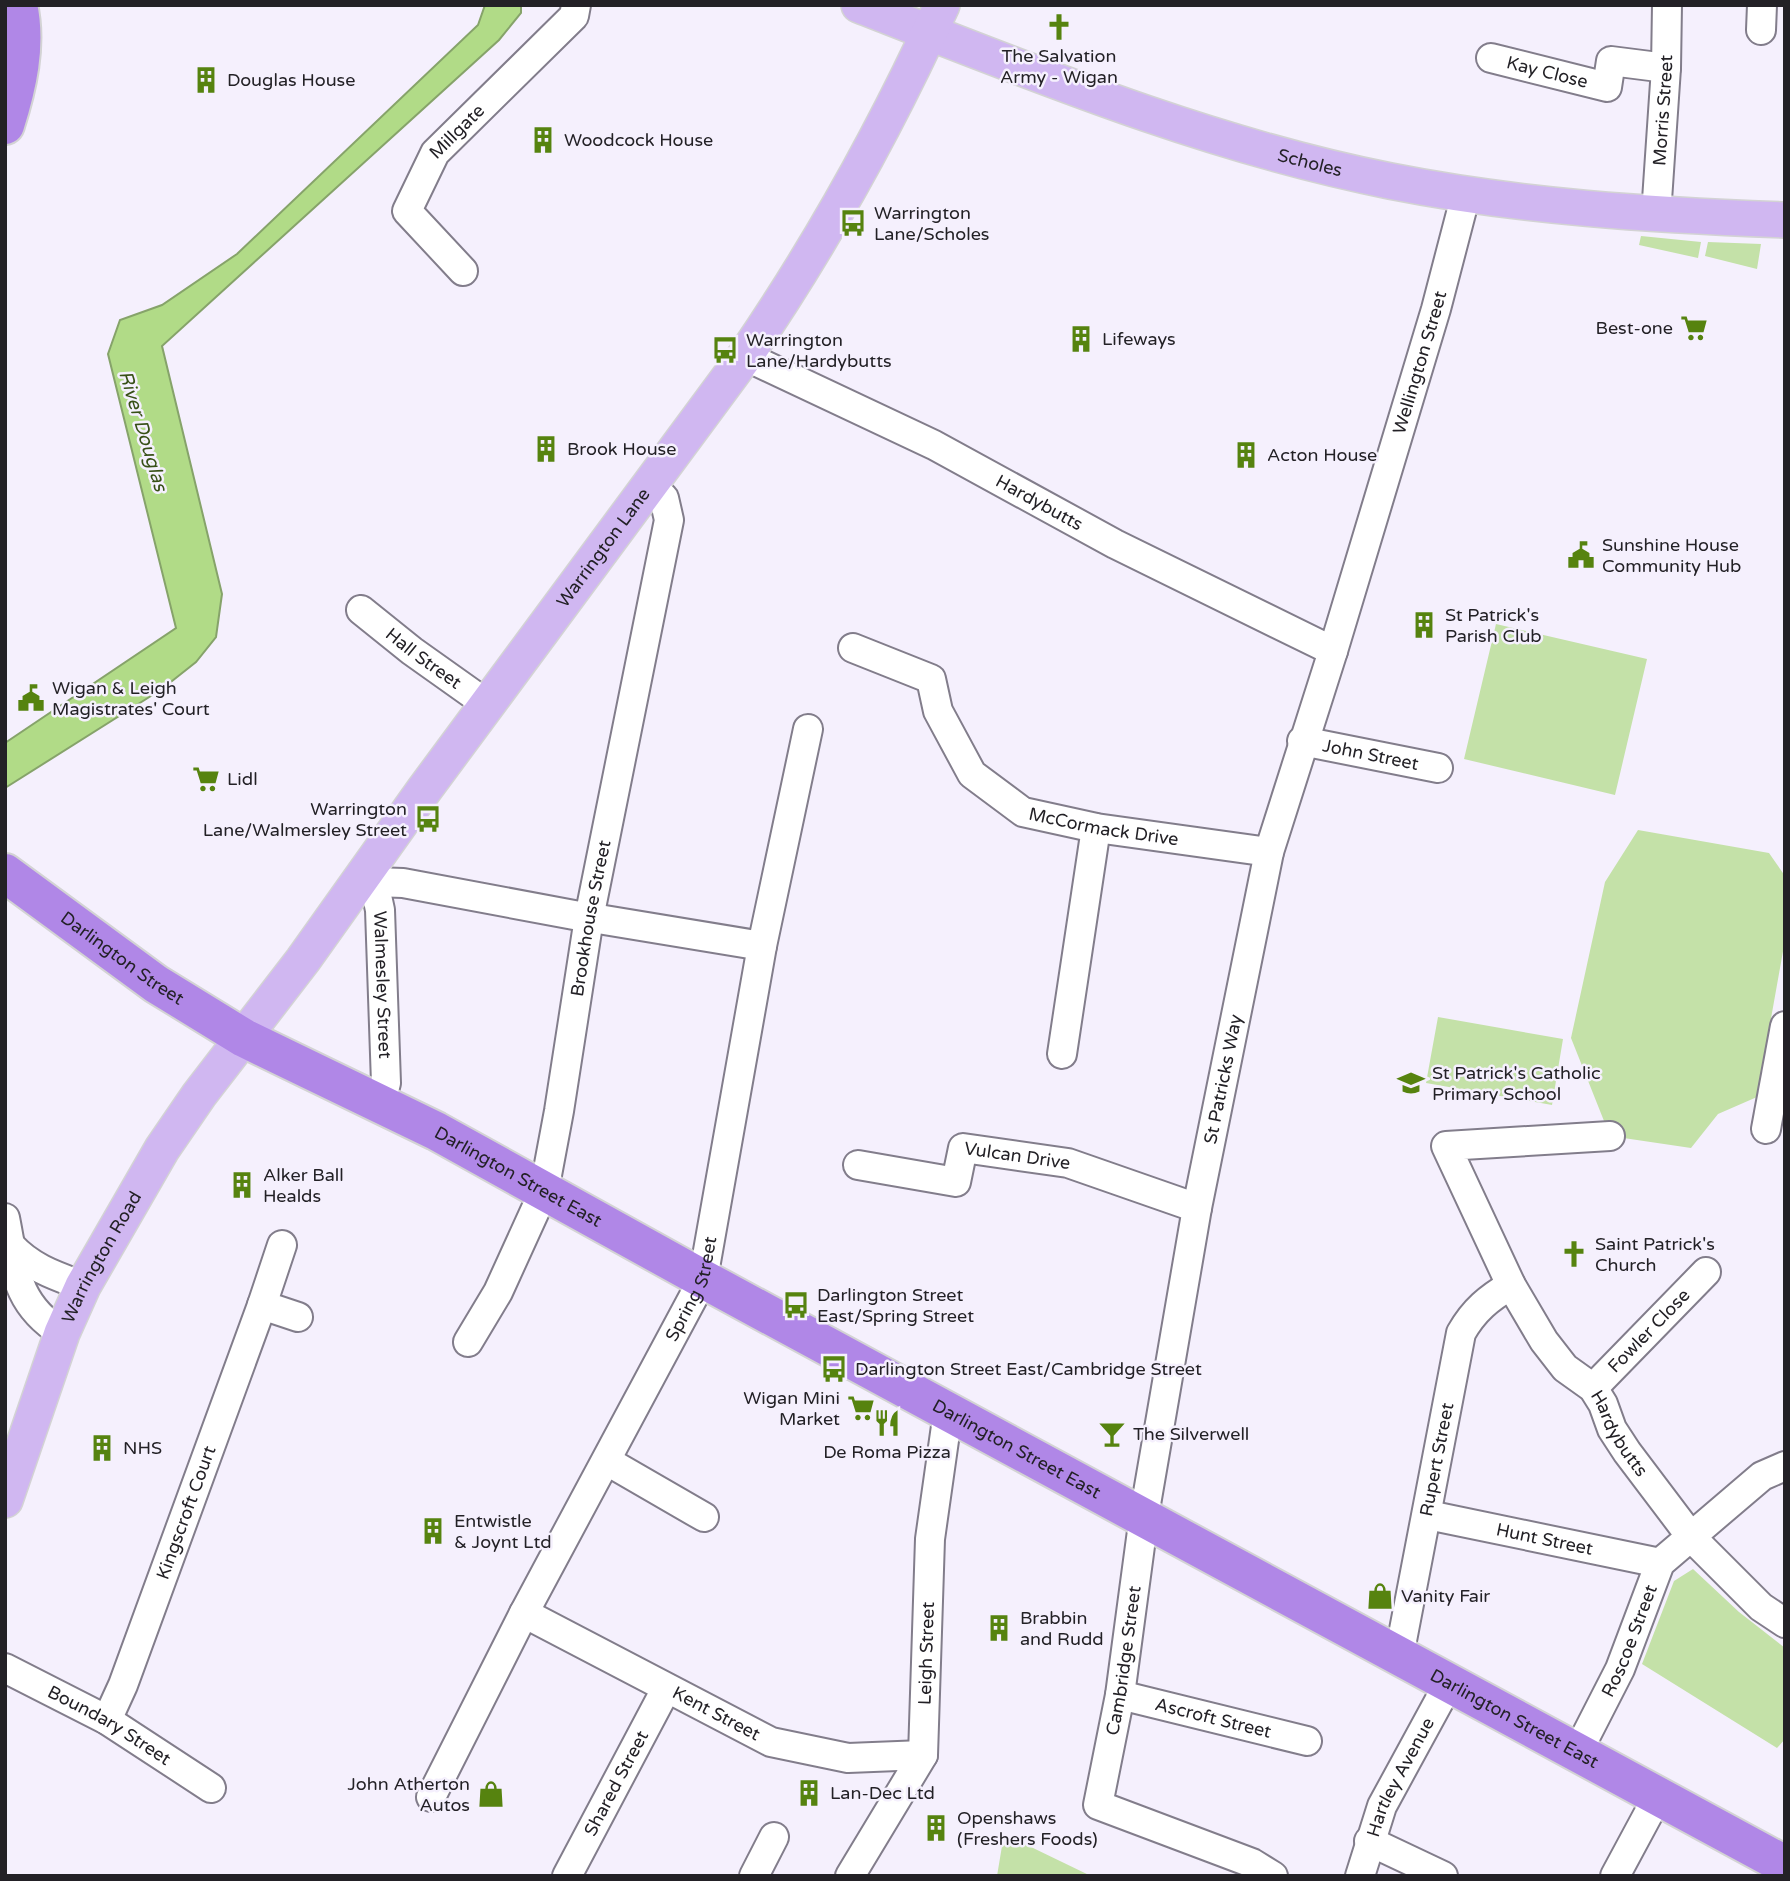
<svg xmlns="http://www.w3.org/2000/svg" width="1790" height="1881" viewBox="0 0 1790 1881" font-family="'Varela Round',sans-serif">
  <rect width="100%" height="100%" fill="#f5f0fd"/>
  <path fill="#c4e1a8" d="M1641 236 1701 242 1698 258 1639 245Z
    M1708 242 1761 244 1757 269 1705 256Z
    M1496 624 1647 659 1615 795 1464 759Z
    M1638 830 1769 853 1785 876V940L1757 1097 1718 1114 1691 1148 1610 1136 1571 1038 1605 882Z
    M1438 1017 1563 1039 1552 1105 1426 1083Z
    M1693 1569 1739 1612 1785 1648V1739L1777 1748 1642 1664 1674 1581Z
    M1004 1834 1091 1876H997Z"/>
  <path fill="#b1db87" stroke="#86a36a" stroke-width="2" d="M485 5H521V13L499 40 162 346 222 594 216 637 196 662 162 689 5 788V743L176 628 108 354 120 320 162 305 237 254 478 25Z"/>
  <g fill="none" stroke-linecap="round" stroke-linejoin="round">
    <defs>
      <g id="minor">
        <path d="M1761 30 1762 5"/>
        <path id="s1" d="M1491 58 1607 87 1611 61 1666 68"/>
        <path id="s2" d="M1656 215 1666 68 1667 5"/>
        <path id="s3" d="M463 271 407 211 435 153 574 16 576 5"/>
        <path id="s4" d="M745 356 934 445 1115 544 1333 651"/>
        <path id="s5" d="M361 610 412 651 488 705"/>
        <path id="s6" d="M853 648 931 679 938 711 972 774 1023 812 1096 828 1269 852"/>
        <path id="s7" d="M1302 741 1438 768"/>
        <path id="s8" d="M366 871 374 882 380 910 386 1083 381 1102"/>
        <path d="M374 882 403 883 574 915 762 946"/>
        <path d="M1062 1054 1096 828"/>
        <path d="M1766 1129 1785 1026"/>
        <path id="s9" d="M1610 1136 1446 1146 1511 1285 1544 1341 1565 1368 1593 1388 1603 1404 1612 1429 1627 1452 1692 1538 1761 1607 1785 1623"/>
        <path id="s10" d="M858 1165 956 1182 963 1148 1068 1163 1197 1208"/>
        <path d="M5 1218C15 1268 15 1304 62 1333"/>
        <path d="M282 1245 262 1305 298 1317"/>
        <path d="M11 1246C31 1268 56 1276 83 1286"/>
        <path id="s11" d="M468 1342 498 1292 544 1191 559 1111 589 918 669 520 664 498 650 485"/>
        <path id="s12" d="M1593 1388 1706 1272"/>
        <path d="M607 1461 704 1517"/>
        <path id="s13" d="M1428 1515 1660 1563"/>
        <path id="s14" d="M524 1613 771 1742 848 1758 923 1755"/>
        <path id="s15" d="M1399 1656 1461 1333C1474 1310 1489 1298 1511 1285"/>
        <path id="s16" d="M5 1668 107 1720 211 1788"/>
        <path id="s17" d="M1120 1695 1307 1741"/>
        <path id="s18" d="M107 1720 123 1685 262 1305"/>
        <path id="s19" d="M1577 1753 1620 1669 1660 1563 1762 1476 1785 1466"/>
        <path id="s20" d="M431 1797 524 1613 703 1279 762 946 808 729"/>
        <path d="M1369 1841 1443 1876"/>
        <path id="s21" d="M567 1876 666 1689"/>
        <path d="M754 1876 774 1837"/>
        <path id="s22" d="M850 1876 923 1755 930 1539 948 1412"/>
        <path id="s23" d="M1273 1876 1252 1863 1098 1805 1120 1695 1144 1516 1197 1208 1269 852 1333 651 1436 309 1466 194"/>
        <path id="s24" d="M1360 1876 1382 1806 1449 1683"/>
        <path d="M1615 1876 1658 1796"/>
      </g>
      <g id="major">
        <path id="s25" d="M859 5C1031 72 1208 145 1390 181 1521 207 1652 215 1785 220"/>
        <path id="s26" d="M5 1500 62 1333 83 1286 162 1149 199 1095 303 960 424 790 745 356C821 245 886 128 942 5"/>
      </g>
      <g id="highway">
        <path d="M5 125C17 87 27 45 18 5"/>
        <path id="s27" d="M5 873 156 984 244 1038 436 1131 703 1279 1785 1865"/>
      </g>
    </defs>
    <use href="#minor" stroke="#827d8b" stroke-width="32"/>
    <use href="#major" stroke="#d3d3d4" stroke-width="38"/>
    <use href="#highway" stroke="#d3d3d4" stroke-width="42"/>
    <use href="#minor" stroke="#fff" stroke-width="28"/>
    <use href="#major" stroke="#d0b7f1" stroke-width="35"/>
    <use href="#highway" stroke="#b087e7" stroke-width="38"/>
  </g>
  <defs>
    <symbol id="church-bare" viewBox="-9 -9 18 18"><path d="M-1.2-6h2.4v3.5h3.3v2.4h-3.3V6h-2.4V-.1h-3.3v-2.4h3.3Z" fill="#56830f" stroke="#f5f0fd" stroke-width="2.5" paint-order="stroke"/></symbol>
    <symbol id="building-bare" viewBox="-9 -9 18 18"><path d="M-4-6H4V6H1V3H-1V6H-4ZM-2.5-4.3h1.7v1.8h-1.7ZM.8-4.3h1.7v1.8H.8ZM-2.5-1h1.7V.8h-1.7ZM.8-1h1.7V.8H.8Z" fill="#56830f" stroke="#f5f0fd" stroke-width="2.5" paint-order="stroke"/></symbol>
    <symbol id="bus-bare" viewBox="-9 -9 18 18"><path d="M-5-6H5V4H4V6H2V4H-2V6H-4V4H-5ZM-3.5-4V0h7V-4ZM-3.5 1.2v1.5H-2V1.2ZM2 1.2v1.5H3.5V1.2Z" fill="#56830f" stroke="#f5f0fd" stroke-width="2.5" paint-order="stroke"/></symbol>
    <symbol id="supermarket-bare" viewBox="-9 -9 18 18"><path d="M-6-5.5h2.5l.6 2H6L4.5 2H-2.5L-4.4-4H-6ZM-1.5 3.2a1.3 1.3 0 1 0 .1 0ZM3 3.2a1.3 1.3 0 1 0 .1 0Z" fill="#56830f" stroke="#f5f0fd" stroke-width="2.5" paint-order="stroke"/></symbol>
    <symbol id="civic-bare" viewBox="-9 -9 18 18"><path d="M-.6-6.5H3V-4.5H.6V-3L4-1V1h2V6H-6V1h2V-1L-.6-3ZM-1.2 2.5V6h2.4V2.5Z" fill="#56830f" stroke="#f5f0fd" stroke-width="2.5" paint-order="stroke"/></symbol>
    <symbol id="school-bare" viewBox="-9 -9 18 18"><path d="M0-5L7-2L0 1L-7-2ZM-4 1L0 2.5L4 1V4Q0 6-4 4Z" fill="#56830f" stroke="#f5f0fd" stroke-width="2.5" paint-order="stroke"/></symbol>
    <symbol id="restaurant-bare" viewBox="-9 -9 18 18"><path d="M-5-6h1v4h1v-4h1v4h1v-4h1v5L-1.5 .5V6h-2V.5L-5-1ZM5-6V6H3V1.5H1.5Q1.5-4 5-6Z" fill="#56830f" stroke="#f5f0fd" stroke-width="2.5" paint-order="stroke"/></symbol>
    <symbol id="bar-bare" viewBox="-9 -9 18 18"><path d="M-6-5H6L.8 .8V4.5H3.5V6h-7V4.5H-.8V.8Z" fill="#56830f" stroke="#f5f0fd" stroke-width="2.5" paint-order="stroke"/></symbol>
    <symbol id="shop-bare" viewBox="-9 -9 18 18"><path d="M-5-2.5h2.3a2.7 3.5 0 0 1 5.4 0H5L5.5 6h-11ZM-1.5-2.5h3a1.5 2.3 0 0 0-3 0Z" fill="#56830f" stroke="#f5f0fd" stroke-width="2.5" paint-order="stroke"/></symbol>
  </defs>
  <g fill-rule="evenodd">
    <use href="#church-bare" x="1040" y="8" width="38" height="38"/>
    <use href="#building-bare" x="187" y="61" width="38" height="38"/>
    <use href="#building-bare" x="524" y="121" width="38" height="38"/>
    <use href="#bus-bare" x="834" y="204" width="38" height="38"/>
    <use href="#supermarket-bare" x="1675" y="309" width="38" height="38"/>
    <use href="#building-bare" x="1062" y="320" width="38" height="38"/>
    <use href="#bus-bare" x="706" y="331" width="38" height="38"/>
    <use href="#building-bare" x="527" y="430" width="38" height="38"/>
    <use href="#building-bare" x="1227" y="436" width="38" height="38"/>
    <use href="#civic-bare" x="1562" y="536" width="38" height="38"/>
    <use href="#building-bare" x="1405" y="606" width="38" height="38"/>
    <use href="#civic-bare" x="12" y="679" width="38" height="38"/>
    <use href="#supermarket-bare" x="187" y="760" width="38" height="38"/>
    <use href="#bus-bare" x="409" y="800" width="38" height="38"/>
    <use href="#school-bare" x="1392" y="1064" width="38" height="38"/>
    <use href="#building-bare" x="223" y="1166" width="38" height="38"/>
    <use href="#church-bare" x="1555" y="1235" width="38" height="38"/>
    <use href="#bus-bare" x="777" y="1286" width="38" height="38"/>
    <use href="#bus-bare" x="815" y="1350" width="38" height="38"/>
    <use href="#supermarket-bare" x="842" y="1389" width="38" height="38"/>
    <use href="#restaurant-bare" x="868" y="1404" width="38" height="38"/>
    <use href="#bar-bare" x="1093" y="1415" width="38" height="38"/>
    <use href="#building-bare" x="83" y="1429" width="38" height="38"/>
    <use href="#building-bare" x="414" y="1512" width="38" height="38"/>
    <use href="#shop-bare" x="1361" y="1577" width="38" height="38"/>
    <use href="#building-bare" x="980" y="1609" width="38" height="38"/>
    <use href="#building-bare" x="790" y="1774" width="38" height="38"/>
    <use href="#shop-bare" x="472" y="1775" width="38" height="38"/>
    <use href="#building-bare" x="917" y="1809" width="38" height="38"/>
  </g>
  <g text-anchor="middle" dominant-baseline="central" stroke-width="5" stroke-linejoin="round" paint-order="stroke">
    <g font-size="18" fill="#232126" stroke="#f5f0fd" text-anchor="start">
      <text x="1059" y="56" text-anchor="middle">The Salvation<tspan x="1059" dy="21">Army - Wigan</tspan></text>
      <text x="227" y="80">Douglas House</text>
      <text x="564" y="140">Woodcock House</text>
      <text x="874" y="213">Warrington<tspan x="874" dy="21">Lane/Scholes</tspan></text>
      <text x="1673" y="328" text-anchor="end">Best-one</text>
      <text x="1102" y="339">Lifeways</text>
      <text x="746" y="340">Warrington<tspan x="746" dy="21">Lane/Hardybutts</tspan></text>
      <text x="567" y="449">Brook House</text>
      <text x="1267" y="455">Acton House</text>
      <text x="1602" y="545">Sunshine House<tspan x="1602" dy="21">Community Hub</tspan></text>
      <text x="1445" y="615">St Patrick's<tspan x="1445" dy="21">Parish Club</tspan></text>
      <text x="52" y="688">Wigan &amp; Leigh<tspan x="52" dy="21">Magistrates' Court</tspan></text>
      <text x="227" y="779">Lidl</text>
      <text x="407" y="809" text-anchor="end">Warrington<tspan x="407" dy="21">Lane/Walmersley Street</tspan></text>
      <text x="1432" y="1073">St Patrick's Catholic<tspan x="1432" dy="21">Primary School</tspan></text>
      <text x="263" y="1175">Alker Ball<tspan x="263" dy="21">Healds</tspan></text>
      <text x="1595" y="1244">Saint Patrick's<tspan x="1595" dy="21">Church</tspan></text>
      <text x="817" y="1295">Darlington Street<tspan x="817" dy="21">East/Spring Street</tspan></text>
      <text x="855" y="1369">Darlington Street East/Cambridge Street</text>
      <text x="840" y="1398" text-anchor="end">Wigan Mini<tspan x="840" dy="21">Market</tspan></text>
      <text x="1133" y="1434">The Silverwell</text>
      <text x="123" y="1448">NHS</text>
      <text x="887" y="1452" text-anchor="middle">De Roma Pizza</text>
      <text x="454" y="1521">Entwistle<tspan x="454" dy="21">&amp; Joynt Ltd</tspan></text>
      <text x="1401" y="1596">Vanity Fair</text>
      <text x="1020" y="1618">Brabbin<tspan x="1020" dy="21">and Rudd</tspan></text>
      <text x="470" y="1784" text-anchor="end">John Atherton<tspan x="470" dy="21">Autos</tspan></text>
      <text x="830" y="1793">Lan-Dec Ltd</text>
      <text x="957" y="1818">Openshaws<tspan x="957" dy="21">(Freshers Foods)</tspan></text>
    </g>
    <g font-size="18" fill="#232126" stroke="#f5f0fd">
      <text stroke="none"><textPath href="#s1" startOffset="58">Kay Close</textPath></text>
      <text stroke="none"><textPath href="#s2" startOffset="105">Morris Street</textPath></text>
      <text stroke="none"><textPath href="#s3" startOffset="177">Millgate</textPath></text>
      <text stroke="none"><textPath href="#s25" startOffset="478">Scholes</textPath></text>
      <text stroke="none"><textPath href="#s23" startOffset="1670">Wellington Street</textPath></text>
      <text stroke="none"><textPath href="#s4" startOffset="329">Hardybutts</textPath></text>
      <text stroke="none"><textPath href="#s26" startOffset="1132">Warrington Lane</textPath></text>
      <text stroke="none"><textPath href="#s5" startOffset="79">Hall Street</textPath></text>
      <text stroke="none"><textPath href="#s7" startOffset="70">John Street</textPath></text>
      <text stroke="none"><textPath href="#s6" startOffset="334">McCormack Drive</textPath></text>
      <text stroke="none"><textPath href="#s11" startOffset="446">Brookhouse Street</textPath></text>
      <text stroke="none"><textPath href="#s27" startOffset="145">Darlington Street</textPath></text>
      <text stroke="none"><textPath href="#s8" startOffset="117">Walmesley Street</textPath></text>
      <text stroke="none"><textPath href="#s23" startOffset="926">St Patricks Way</textPath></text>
      <text stroke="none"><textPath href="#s10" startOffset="189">Vulcan Drive</textPath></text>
      <text stroke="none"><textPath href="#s27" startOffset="598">Darlington Street East</textPath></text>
      <text stroke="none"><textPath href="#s26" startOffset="262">Warrington Road</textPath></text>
      <text stroke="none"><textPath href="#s20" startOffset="572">Spring Street</textPath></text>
      <text stroke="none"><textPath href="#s12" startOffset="80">Fowler Close</textPath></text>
      <text stroke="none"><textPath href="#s9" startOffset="504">Hardybutts</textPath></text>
      <text stroke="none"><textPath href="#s27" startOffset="1166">Darlington Street East</textPath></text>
      <text stroke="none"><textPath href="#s15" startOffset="200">Rupert Street</textPath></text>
      <text stroke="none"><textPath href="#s18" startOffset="222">Kingscroft Court</textPath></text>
      <text stroke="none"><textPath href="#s13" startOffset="119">Hunt Street</textPath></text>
      <text stroke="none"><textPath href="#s19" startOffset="124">Roscoe Street</textPath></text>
      <text stroke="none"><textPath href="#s22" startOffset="243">Leigh Street</textPath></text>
      <text stroke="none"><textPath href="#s23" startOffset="336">Cambridge Street</textPath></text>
      <text stroke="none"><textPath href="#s14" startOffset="217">Kent Street</textPath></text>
      <text stroke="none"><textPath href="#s17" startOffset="96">Ascroft Street</textPath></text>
      <text stroke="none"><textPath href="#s27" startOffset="1732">Darlington Street East</textPath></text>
      <text stroke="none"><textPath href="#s16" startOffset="119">Boundary Street</textPath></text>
      <text stroke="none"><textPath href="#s24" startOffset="107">Hartley Avenue</textPath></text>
      <text stroke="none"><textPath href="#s21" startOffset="105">Shared Street</textPath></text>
    </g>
    <g font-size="19" font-style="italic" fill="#375016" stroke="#f5f0fd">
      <text transform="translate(143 431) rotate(73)">River Douglas</text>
    </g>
  </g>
  <rect width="1790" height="1881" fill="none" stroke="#232126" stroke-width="14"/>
</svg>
